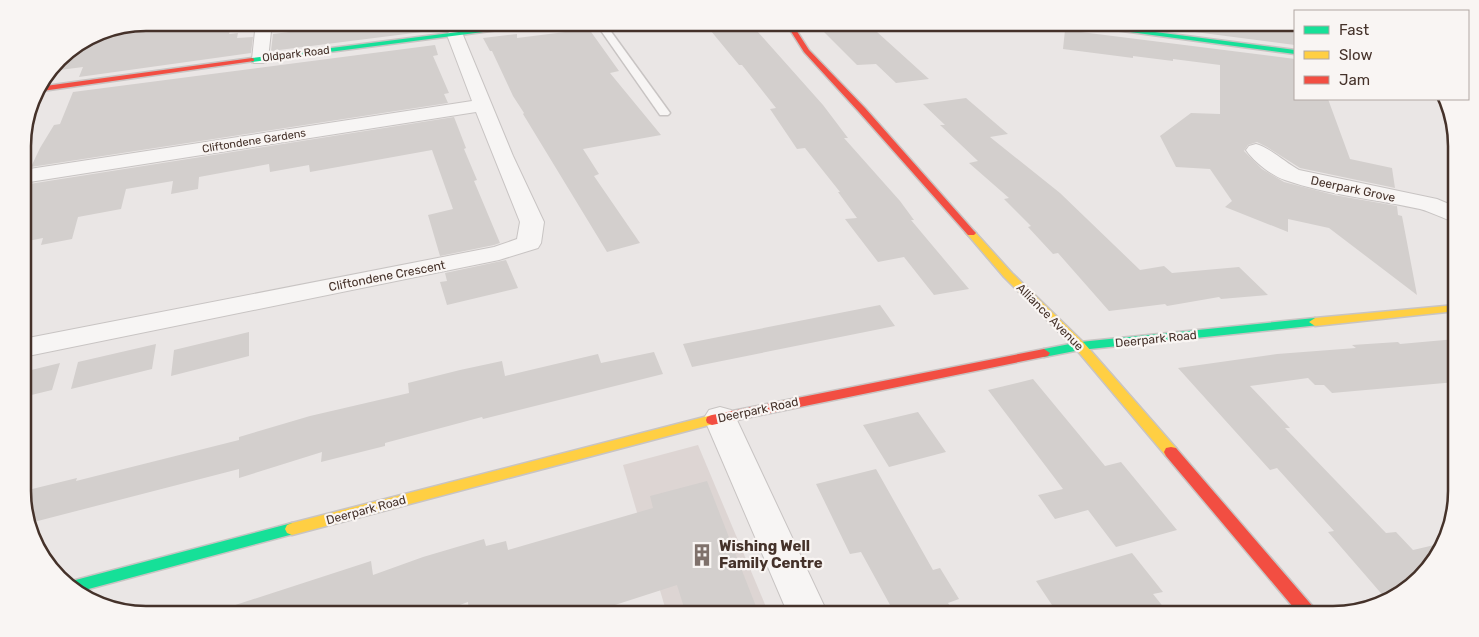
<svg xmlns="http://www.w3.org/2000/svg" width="1479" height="637" viewBox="0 0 1479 637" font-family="Rubik,sans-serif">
  <rect width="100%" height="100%" fill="#eae6e5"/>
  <path fill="#ddd5d3" d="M698 445 769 614H667L623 465Z"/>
  <path fill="#d3cfcd" d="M233 22 229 34 238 33 237 38 253 37 251 53 79 77 83 67 60 70 75 47 90 38Z
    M324 22H428L430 31 271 51 273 34 298 31V26Z
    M732 22H749L823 105 848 138H844L900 201 914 220H911L969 289 934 295 904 257 878 262 845 219 857 218 838 192H840L805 148 797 149 770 109 776 108 742 65H739L706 25Z
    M814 22H866L929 79 896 83 876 64 857 65Z
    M1118 22H1223L1295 32V45Z
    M589 29 619 71 610 73 661 135 583 149 599 174 594 176 640 243 607 252 523 114 524 113 513 96 492 51H490L483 38 517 34V38Z
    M1065 30 1295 59V99H1328L1350 159 1392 168 1395 188 1300 168 1267 147 1257 142 1248 145 1244 151 1262 169 1284 182 1334 195 1397 206 1398 215 1402 216 1417 295 1329 228 1288 219V232L1225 207 1232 201 1210 169 1176 167 1160 136 1191 113 1220 114V65L1173 59V61L1133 56V58L1063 49Z
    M435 45 438 55 433 56 449 93 444 94 448 103 31 167 40 148 54 125 60 124 73 92Z
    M966 98 1008 134 990 137 1060 193 1140 270 1164 266 1172 273 1239 267 1268 295 1221 299 1219 297 1167 306 1165 304 1109 311 1058 253 1053 254 1028 227 1031 226 1004 199 1009 198 969 163 978 161 940 125H945L923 104Z
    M454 117 466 148 464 149 477 180 474 181 500 243 494 245 440 256 428 215 453 209 432 150 310 172 309 165 270 172 269 164 199 177 198 189 171 194 173 181 126 189 121 209 78 217 72 239 41 245 43 238 23 242V185Z
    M506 260 518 288 447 305 440 282 447 281 445 273Z
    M880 305 895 326 692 367 683 344Z
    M249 332V356L171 376 174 350Z
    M1456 339V382L1332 393 1324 385H1315L1308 378 1250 386 1290 428H1285L1386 533 1396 532 1413 550 1443 543 1402 594 1386 599 1328 532 1334 531 1277 468 1270 470 1178 368 1277 354 1356 348 1352 345 1398 342 1400 344Z
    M156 344 152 369 71 389 78 362Z
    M654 352 663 374 483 419 482 417 385 443V446L321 462 322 452 239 478V469L30 523 24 507V491L77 478 76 481 239 440V437L310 416 409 393 408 383 460 370 502 361 505 376 598 354 601 363Z
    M60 363 52 390 23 397V372Z
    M1033 379 1105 466 1121 462 1177 530 1116 547 1088 510 1055 519 1038 495 1063 489 988 390Z
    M918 412 946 452 889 467 863 425Z
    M876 469 933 570 940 568 959 599 948 603 955 614H895L861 552 850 554 816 484Z
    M707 481 759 614H686L677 585 587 614H469L468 602 435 614H223V609L371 561 373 575 423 557 484 539 486 546 506 541 508 550 653 508 650 496Z
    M1132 553 1163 592 1153 594 1169 614H1106L1102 609 1086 614H1058L1036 581Z"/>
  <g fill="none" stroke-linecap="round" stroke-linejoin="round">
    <defs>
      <path id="lane" d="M595 22H604L670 113 668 115H660Z"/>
      <path id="street" d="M256 22H272L268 59 266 63H254L252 59Z
        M455 30 461 32 463 35 513 156 544 222 541 243 538 248 499 260 23 357V339L494 247 517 239 520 222 476 112 23 183V170L472 101 447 35 449 32Z
        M40 85 46 90 40 98 33 99 35 92Z
        M1256 144C1269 147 1286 163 1299 170L1437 199 1456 207V222C1443 219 1432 212 1420 209 1375 199 1328 195 1285 180 1271 175 1254 162 1246 150L1249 146Z
        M720 407 731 410 736 418 828 614H788L704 418 709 410Z"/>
      <path id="fast" d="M537 22H559L252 62 249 60 252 58Z
        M1055 22H1077L1295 50V54Z
        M1315 318 1321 322 1319 325 1080 350 1044 357 1038 353 1044 349 1080 342Z
        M292 523 297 525 299 529 297 533 81 591 68 582Z"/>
      <path id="slow" d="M971 230 974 231 1012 273 1084 343 1176 448 1178 452 1176 456 1171 457 1166 456 1076 349 1004 277 968 235 966 233Z
        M1456 305V311L1315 326 1309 322 1315 318Z
        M712 415 717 417 718 420 717 423 292 535 287 533 285 529 287 525 292 523Z"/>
      <path id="jam" d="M785 22H791L809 50 865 108 974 231 976 233 974 235H968L859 112 804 52Z
        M252 58 254 59V61L35 92 38 87Z
        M1044 349 1050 353 1048 356 712 425 707 423 706 420 707 417 712 415Z
        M1171 447 1176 448 1315 609 1317 614H1299L1166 456 1164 452 1166 448Z"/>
    </defs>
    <use href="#lane" stroke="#c8c4c3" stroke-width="3"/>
    <use href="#street" stroke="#c8c4c3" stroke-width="2"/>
    <use href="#fast" stroke="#c8c4c3" stroke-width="3"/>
    <use href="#slow" stroke="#c8c4c3" stroke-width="3"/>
    <use href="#jam" stroke="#c8c4c3" stroke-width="3"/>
    <use href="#lane" fill="#f7f5f4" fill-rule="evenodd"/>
    <use href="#street" fill="#f7f5f4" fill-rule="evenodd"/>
    <use href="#fast" fill="#16e098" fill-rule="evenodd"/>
    <use href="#slow" fill="#ffcf43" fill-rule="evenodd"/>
    <use href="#jam" fill="#f24e42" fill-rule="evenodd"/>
  </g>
  <defs>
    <symbol id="building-bare" viewBox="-9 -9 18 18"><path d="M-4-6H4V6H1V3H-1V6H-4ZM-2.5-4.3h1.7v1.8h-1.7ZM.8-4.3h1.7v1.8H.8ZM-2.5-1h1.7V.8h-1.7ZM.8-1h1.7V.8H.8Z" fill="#7f716b" stroke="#f9f5f3" stroke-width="2.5" paint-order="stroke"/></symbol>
  </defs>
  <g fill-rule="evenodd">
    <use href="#building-bare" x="686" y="539" width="32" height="32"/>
  </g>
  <g text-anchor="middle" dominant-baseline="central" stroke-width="4.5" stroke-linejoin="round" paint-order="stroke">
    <g font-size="11" fill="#45322a" stroke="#f9f5f3">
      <text transform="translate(296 54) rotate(-7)">Oldpark Road</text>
      <text transform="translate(254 141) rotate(-9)">Cliftondene Gardens</text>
    </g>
    <g font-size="12" fill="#45322a" stroke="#f9f5f3">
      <text transform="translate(1353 189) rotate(12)">Deerpark Grove</text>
      <text transform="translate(387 276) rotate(-11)">Cliftondene Crescent</text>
      <text transform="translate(1050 317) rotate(45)">Alliance Avenue</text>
      <text transform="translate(1156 339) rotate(-6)">Deerpark Road</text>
      <text transform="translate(758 410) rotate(-12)">Deerpark Road</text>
      <text transform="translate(366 510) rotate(-15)">Deerpark Road</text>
    </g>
    <g font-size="15" font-weight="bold" fill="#45322a" stroke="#f9f5f3" text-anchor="start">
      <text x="719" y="546">Wishing Well<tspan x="719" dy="17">Family Centre</tspan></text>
    </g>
  </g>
  <path d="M0 0H1479V637H0ZM146 31H1333A115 115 0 0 1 1448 146V491A115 115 0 0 1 1333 606H146A115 115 0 0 1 31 491V146A115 115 0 0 1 146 31Z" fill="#f9f5f3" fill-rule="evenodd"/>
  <path fill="none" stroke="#45322a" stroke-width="2.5" d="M146 31H1333A115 115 0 0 1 1448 146V491A115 115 0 0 1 1333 606H146A115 115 0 0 1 31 491V146A115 115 0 0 1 146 31Z"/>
  <rect x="1294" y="10" width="175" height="90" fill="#f9f5f3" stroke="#b1a7a3"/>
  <rect x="1304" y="26" width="25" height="8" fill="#16e098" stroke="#b1a7a3"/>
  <text x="1339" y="35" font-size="15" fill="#45322a">Fast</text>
  <rect x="1304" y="51" width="25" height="8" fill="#ffcf43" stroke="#b1a7a3"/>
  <text x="1339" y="60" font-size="15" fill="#45322a">Slow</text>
  <rect x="1304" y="76" width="25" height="8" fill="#f24e42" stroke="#b1a7a3"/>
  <text x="1339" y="85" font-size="15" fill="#45322a">Jam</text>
</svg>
